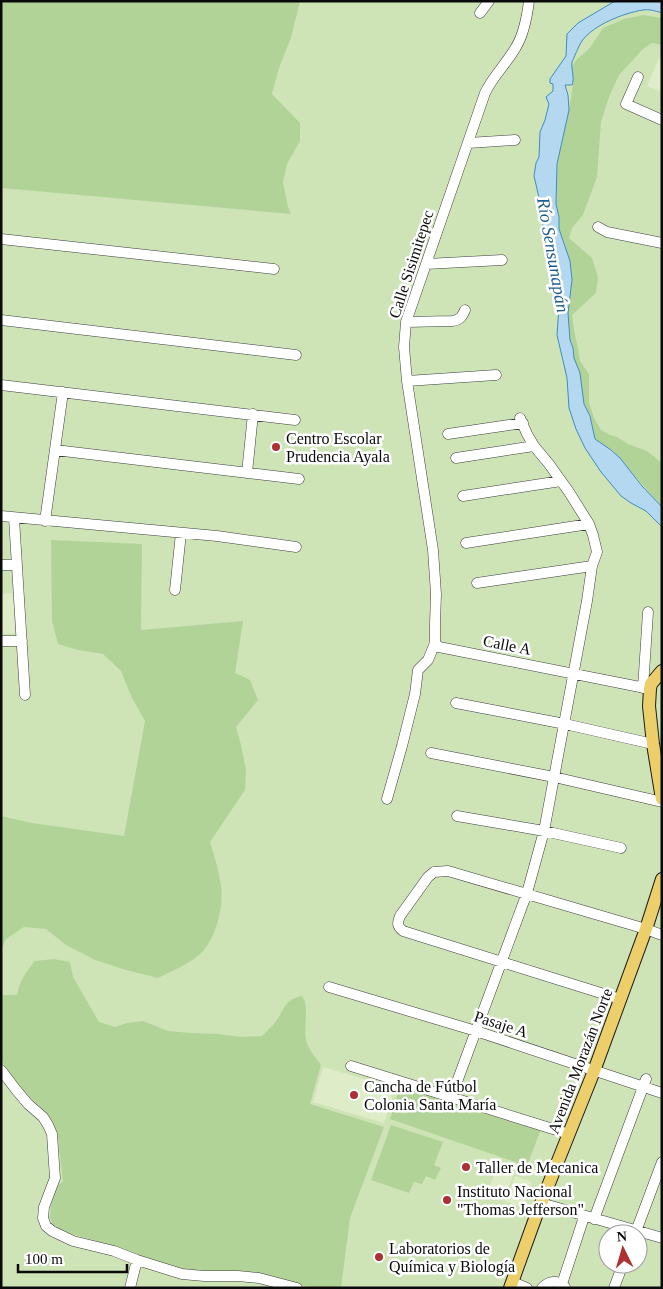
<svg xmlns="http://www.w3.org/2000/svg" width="663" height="1289" viewBox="0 0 663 1289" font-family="'Times New Roman',serif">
  <rect width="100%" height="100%" fill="#fdfaea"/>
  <path fill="#cee4b7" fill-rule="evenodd" d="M1 1H662V1288H1ZM608 1234H638V1264H608Z"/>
  <path fill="#b2d398" d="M1 1H300L291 38 279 68 272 94 300 123V141L287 164 283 182 288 207 291 214 1 188Z
    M643 15 662 18V45L652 43 643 49 619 75 609 97 601 122 597 177 583 215 572 228 569 238 592 258 598 277 596 293 572 315 574 330 578 349 580 361 589 374V402L594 418 601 430 610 435 617 437 628 444 647 451 662 463V507L613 451 595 439 590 416 584 404 580 373 574 358 573 348 570 340 568 313 572 280 570 261 559 229V217L556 204 557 166 571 98 573 83 571 70 573 65 576 60 589 49 603 28 624 19Z
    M51 540 142 544 141 630 243 621 235 673 250 680 258 700 236 727 241 745 246 770 245 790 210 842C214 855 218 867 220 880 225 901 218 933 204 950 194 962 172 971 158 978L126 970 95 960 66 945 46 929 24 927 6 939 1 950V816L32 823 124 836 145 721 132 698 121 671 103 654 78 650 58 644 52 621Z
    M54 959 70 962 73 977 99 1022 115 1027 127 1023 143 1021 168 1031 191 1033 218 1034 241 1037 262 1036C266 1032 270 1028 274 1024 285 1010 283 1000 302 996 310 1007 303 1026 306 1040 308 1049 316 1058 321 1065L310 1104 384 1127 350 1218 341 1288H312L266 1275 234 1271H209L181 1270 126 1252 117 1247 62 1231 53 1225 50 1217 51 1206 56 1187 63 1181 57 1131 47 1113 22 1090 10 1074 1 1060V995H17C20 980 25 973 35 961Z
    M400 1086 541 1129 527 1166 390 1119Z
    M391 1125 443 1142 434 1165 441 1168 435 1180 426 1176 422 1184 414 1182 409 1193 371 1180Z"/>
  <path fill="#dfecc8" d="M659 58 662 59V92L647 86Z
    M13 593 15 633 1 634V594Z
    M323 1067 395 1088 384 1123 313 1102Z
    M496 1169 513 1175 504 1201 487 1195Z
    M515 1176 532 1182 523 1207 506 1202Z"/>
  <path fill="#b3d8f0" stroke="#418cc0" d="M615 1H662V13C656 11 649 9 643 10 624 13 593 25 582 41 580 43 573 60 572 62 571 70 575 78 572 85H565L568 95 569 110 557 164 556 204 559 217V229L570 261 572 280 568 313 570 340 573 348 574 358 580 373 584 404 590 416 595 439 611 450 620 458 642 486 662 507V527L646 511 631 503 621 496 601 472 585 448 576 429 569 408 567 378 557 335 559 306 543 239V215L534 176 536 163 539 157 540 132 545 120 549 104 546 97 553 91V84L550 83V79L566 56 567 34 578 23Z"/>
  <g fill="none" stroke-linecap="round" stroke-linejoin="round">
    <defs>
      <path id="minor" d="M480 13 489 1
        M638 77 626 104 662 120
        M468 143 515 140
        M598 227 607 232 662 243
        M1 239 274 269
        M426 264 502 260
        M1 320 296 355
        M406 322 452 321C460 320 462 317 465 310
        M407 381 496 375
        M1 385 295 420
        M448 434 523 423
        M55 450 299 479
        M456 458 534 446
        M247 473 253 414
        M463 496 561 481
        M1 516 217 536 296 547
        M14 518 25 695
        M45 521 63 392
        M466 543 589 524
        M1 565H17
        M477 583 592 566
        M175 590 181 533
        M1 641H22
        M435 643 439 647 650 689
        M643 688 648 612
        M456 703 565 724 653 744
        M431 753 554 777 662 802
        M387 799 402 746 415 694 418 670 428 660 435 643V624L436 594 433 550 407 381 404 347 406 322 485 93C493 76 507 63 516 47 524 34 527 17 529 1
        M457 816 544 831 621 848
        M329 987 476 1031 662 1093
        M620 999 403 931C397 926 397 923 400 916L428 877 434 872 448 871 646 929 662 935
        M351 1066 569 1134
        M1 1070 17 1091 28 1104 43 1117 48 1125 52 1134 55 1178 44 1207 43 1218 46 1226 52 1231 73 1241 114 1251 137 1260 182 1274 204 1276H238L259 1278 297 1288
        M451 1098 527 893 544 831 587 601 592 566 597 552 593 535 589 524 569 492 549 464 534 446 527 434 520 418
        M541 1203 662 1238
        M594 1219 646 1079
        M635 1234 662 1162
        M513 1282 527 1288
        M562 1284 584 1217
        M130 1288 137 1260
        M542 1288C549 1280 558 1280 565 1287
        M614 1288 623 1264"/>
      <path id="major" d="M662 671 651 684 650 689 649 706 653 744 662 799
        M510 1288 536 1216 594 1071 646 929 662 879"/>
    </defs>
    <use href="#minor" stroke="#3d3d3d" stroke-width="11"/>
    <use href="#major" stroke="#1b1b1b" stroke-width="14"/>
    <use href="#minor" stroke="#fff" stroke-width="10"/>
    <use href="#major" stroke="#eccf6b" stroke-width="12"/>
  </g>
  <g fill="#ad3034" stroke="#fff" stroke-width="2">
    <circle cx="276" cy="447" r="5"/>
    <circle cx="354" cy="1095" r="5"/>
    <circle cx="466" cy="1167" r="5"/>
    <circle cx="447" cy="1200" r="5"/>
    <circle cx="379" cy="1257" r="5"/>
  </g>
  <g text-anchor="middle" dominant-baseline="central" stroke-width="5" stroke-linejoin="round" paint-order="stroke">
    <g font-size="16" fill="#0a0a0a" stroke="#fff">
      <text transform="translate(411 264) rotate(-72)">Calle Sisimitepec</text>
      <text transform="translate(507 645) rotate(11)">Calle A</text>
      <text transform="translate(501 1024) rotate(18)">Pasaje A</text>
      <text transform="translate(580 1061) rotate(-69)">Avenida Morazán Norte</text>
    </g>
    <g font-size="16" fill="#0a0a0a" stroke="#fff" text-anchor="start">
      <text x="286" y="438">Centro Escolar<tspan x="286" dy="18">Prudencia Ayala</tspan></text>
      <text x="364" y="1086">Cancha de Fútbol<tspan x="364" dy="18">Colonia Santa María</tspan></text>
      <text x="476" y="1167">Taller de Mecanica</text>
      <text x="457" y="1191">Instituto Nacional<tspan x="457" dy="18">"Thomas Jefferson"</tspan></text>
      <text x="389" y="1248">Laboratorios de<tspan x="389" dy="18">Química y Biología</tspan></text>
    </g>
    <g font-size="18" font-style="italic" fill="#205e90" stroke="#fff">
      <text transform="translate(553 255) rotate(80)">Río Sensunapán</text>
    </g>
  </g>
  <rect width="663" height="1289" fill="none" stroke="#0a0a0a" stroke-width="5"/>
  <g transform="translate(623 1249) rotate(355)"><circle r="24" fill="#ffffff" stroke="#9d9d9d"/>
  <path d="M0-4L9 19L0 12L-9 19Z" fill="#ad3034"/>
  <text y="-8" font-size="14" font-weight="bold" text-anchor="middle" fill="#0a0a0a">N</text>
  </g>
  <path d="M18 1264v8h109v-8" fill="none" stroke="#0a0a0a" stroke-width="2.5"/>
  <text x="25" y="1264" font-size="15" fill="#0a0a0a" stroke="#ffffff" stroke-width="4" paint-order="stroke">100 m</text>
</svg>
